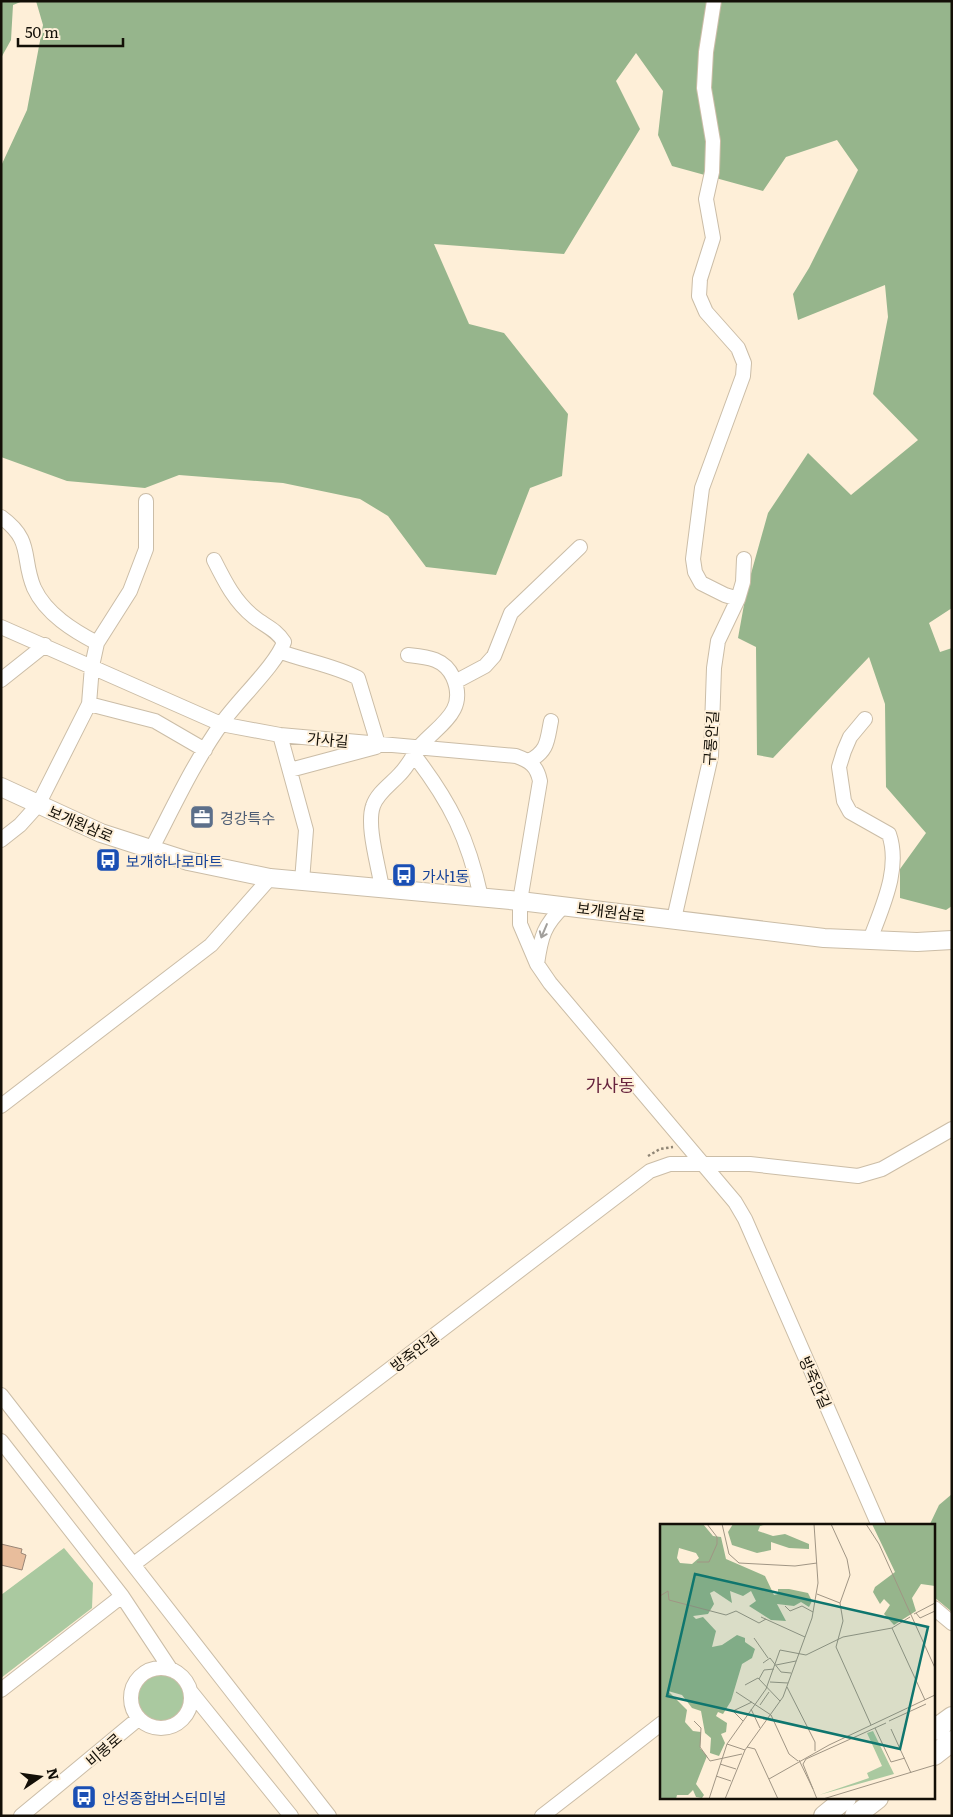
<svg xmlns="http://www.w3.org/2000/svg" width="953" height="1817" viewBox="0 0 953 1817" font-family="Literata,'Noto Sans KR',serif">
  <rect width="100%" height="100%" fill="#feefd8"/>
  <path fill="#aac9a0" d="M64 1548 93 1583 92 1608 1 1678V1595Z
    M136 1699a24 24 0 1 1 48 0a24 24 0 1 1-48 0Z"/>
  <path fill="#96b58c" d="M1 1H23L13 5 11 40 1 58Z
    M36 1H952V608L929 623 940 652 952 648V906L946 910 900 898V869L926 833 886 787 885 704 869 657 773 758 757 755 756 647 738 638 747 588 768 513 808 453 851 495 918 440 873 394 888 317 885 285 798 320 793 294 809 268 858 170 837 140 786 157 763 191 672 166 658 135 663 91 636 53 616 81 640 129 564 254 434 244 469 324 504 333 568 414 562 476 530 488 496 575 426 567 388 516 360 499 283 483 179 475 145 488 67 481 1 457V166L27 110 43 25Z
    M952 1494V1612L934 1597V1526H929L939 1505Z"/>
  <path fill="#e8bd9c" stroke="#998575" d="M1 1544 22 1549 21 1553 26 1555 22 1570 1 1565Z"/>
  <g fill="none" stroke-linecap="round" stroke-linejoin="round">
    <defs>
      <path id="minor" d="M714 1 706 52 704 88 713 141 712 172 706 199 713 238 700 279 699 296 706 312 738 348 744 363 743 376 702 488 693 559 695 572 701 583 725 595 738 599
        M1 517C34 541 21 557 34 588 46 614 74 631 97 643
        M1 627 221 724 280 735 516 756C530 761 537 766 540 781L520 901V924L537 964 550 983 735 1202 745 1219 879 1526
        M281 652C306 661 336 666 358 678L378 744
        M1 680 45 645
        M455 682 485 666 494 656 511 613 580 547
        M89 704 155 721 205 750
        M865 719 850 737 844 751 839 767 844 801 850 812 889 834C901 869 882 907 870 940
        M280 735 306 830 302 881
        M414 755C451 803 468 838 481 897
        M529 761C548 751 547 741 551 721
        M290 770 376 747
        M1 840 20 825 38 805 89 704 92 666 97 643 130 591 146 549V501
        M151 850C173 808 194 762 222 723 237 701 277 664 284 642 276 629 265 626 254 617 235 602 225 582 214 560
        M382 889C379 867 366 826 373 806 377 793 391 784 400 774 408 766 413 755 420 746 440 724 468 711 453 677 444 658 427 657 408 655
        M674 919 711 756 714 668 718 641 738 599 743 582 744 559
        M537 964C541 936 544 925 564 906
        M1 1106 211 945 270 878
        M1 1395 329 1816
        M1 1441 122 1596 171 1670
        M134 1564 650 1171 670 1164H750L858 1176 882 1169 952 1129
        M934 1608 952 1623
        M131 1698a30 30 0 1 1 60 0a30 30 0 1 1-60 0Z
        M1 1690 122 1596
        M191 1692 291 1816
        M21 1816 138 1719
        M542 1816 662 1723"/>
      <path id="major" d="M1 787 101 833 188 861 270 878 520 901 824 938 917 942 952 940"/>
      <path id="highway" d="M934 1730 952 1717
        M934 1755 952 1741
        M824 1816 846 1798
        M855 1816 878 1798"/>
    </defs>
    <use href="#minor" stroke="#cbbda7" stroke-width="16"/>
    <use href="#major" stroke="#cbbda7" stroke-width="20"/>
    <use href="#highway" stroke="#cbbda7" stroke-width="22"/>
    <path stroke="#8f8575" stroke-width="2.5" stroke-dasharray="2.5 2.5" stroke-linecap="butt" d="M648 1156 660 1149 673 1147"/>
    <use href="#minor" stroke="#fff" stroke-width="14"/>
    <use href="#major" stroke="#fff" stroke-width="18"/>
    <use href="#highway" stroke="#fff" stroke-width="20"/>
  </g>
  <defs><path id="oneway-shaft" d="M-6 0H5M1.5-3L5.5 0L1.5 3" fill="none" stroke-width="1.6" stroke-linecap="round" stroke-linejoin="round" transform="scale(1.25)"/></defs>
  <use stroke="#a19f9c" href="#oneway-shaft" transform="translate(544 931) rotate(113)"/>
  <defs>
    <symbol id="office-square" viewBox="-11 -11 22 22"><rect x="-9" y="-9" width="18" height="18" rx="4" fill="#5c6f8a" stroke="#feefd8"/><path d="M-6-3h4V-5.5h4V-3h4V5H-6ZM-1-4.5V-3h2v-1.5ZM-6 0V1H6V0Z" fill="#fff"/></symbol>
    <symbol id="bus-square" viewBox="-11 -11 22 22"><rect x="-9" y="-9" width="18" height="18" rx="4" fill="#1a4fb4" stroke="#feefd8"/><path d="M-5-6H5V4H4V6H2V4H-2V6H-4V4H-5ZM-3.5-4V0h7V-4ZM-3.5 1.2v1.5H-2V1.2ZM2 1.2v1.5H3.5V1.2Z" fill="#fff"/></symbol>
  </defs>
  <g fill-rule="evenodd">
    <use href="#office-square" x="188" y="803" width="28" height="28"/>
    <use href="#bus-square" x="94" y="846" width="28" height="28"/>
    <use href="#bus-square" x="390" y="861" width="28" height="28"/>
    <use href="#bus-square" x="70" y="1783" width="28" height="28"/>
  </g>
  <g text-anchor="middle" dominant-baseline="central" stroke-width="4" stroke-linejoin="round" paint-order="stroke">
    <g font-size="15" fill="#130f07" stroke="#feefd8">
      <text transform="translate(710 738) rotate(-86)">구롱안길</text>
      <text transform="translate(328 739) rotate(5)">가사길</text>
      <text transform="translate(81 823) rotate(23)">보개원삼로</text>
      <text transform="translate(611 911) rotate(7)">보개원삼로</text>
      <text transform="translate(414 1351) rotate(-37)">방죽안길</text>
      <text transform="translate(816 1382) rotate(66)">방죽안길</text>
      <text transform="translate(103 1749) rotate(-41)">비봉로</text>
    </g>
    <g font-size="15" fill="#4e5e75" stroke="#feefd8" text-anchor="start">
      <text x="220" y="817">경강특수</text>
    </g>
    <g font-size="15" fill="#164399" stroke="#feefd8" text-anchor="start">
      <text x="126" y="860">보개하나로마트</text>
      <text x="422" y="875">가사1동</text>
      <text x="102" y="1797">안성종합버스터미널</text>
    </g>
    <g font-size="18" fill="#67233d" stroke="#feefd8">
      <text x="610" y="1084">가사동</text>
    </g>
  </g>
  <g transform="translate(660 1524)">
    <rect width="275" height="275" fill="#feefd8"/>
    <path d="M213 207 234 250 159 271 209 254 207 249 222 242 207 209Z" fill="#aac9a0"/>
    <path d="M0 0H43L53 12 61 13 66 35 105 52 114 71 118 70V65H129L148 69 152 77 149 83 141 78 134 82 117 80 126 97 111 96 89 82 96 77 91 67 83 72 70 67 72 79 54 67 50 69 54 80 48 90 33 92 36 95 43 93 56 107 52 123 62 121 77 111 85 114V118L95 125 92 134 82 140 71 177 63 190 58 188 56 192 67 199 66 208 61 210 65 219 59 232 50 229 51 214 45 209 41 187 32 184 22 171 8 167 27 186 25 198 33 207 41 208 40 224 47 232 36 260 44 271 42 274 36 273 33 266 28 271H17L16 275H0ZM19 24 36 29 39 34 32 40 20 39 17 34ZM73 0H107L100 2 98 7 113 12 125 10 149 20V25L129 24 111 18V26L97 29 72 21 68 8ZM212 0H275V62L261 60 252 74 256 87 234 101 224 90 230 81 224 75 220 80 213 68 215 63 235 48Z" fill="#96b58c" fill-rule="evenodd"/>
    <path fill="none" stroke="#a09584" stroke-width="1" d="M62 0 69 30 79 39 135 42 157 39M171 0 187 35 190 51 180 79 183 97 176 123 211 201M206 0 219 20 275 144M37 38H49L57 20V13L47 0M157 70 180 79M0 72 8 67 9 76 66 91 76 87 99 99 106 95M125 82 130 87 142 82 153 88M256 89 260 94 275 87M254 90 275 79M101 93 145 113M232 104 265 176M94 114 108 134M103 139 110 134 121 148 131 149M116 141 136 137M99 155 104 146 114 145M110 158 128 159M85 161 98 154 120 177M127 163 155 218V227M76 168 111 191 129 230 138 237M100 181 109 168M91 185 100 204M34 197 41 204 40 223 50 237 82 230M83 197 73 187 92 178M229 197 266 180M215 204 231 238 245 234M231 205 251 249M67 220 85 226M87 223 95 225 118 275M139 236 153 265M60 240 76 245M56 252 71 257M109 255 169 221 275 171M49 275 67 220 106 165 120 126 146 131 183 113 232 104 250 93M65 275 85 226 123 173 152 94 158 59 154 0M157 275 143 240 146 235 226 199M163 275 275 241"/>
    <path fill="#0f766e" fill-opacity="0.15" stroke="#0f766e" stroke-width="2.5" d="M35 50 268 103 240 225 7 172Z"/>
    <rect width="275" height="275" fill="none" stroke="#130f07" stroke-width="2.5"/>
  </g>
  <rect width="953" height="1817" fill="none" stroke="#130f07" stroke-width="5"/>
  <g transform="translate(40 1777) rotate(77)" stroke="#feefd8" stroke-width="4" paint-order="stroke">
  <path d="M0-4L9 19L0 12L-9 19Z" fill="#130f07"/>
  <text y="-8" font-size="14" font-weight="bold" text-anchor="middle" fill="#130f07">N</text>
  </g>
  <path d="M18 38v8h105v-8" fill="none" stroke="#130f07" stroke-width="2.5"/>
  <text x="25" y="38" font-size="15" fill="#130f07" stroke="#feefd8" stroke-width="4" paint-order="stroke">50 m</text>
</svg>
